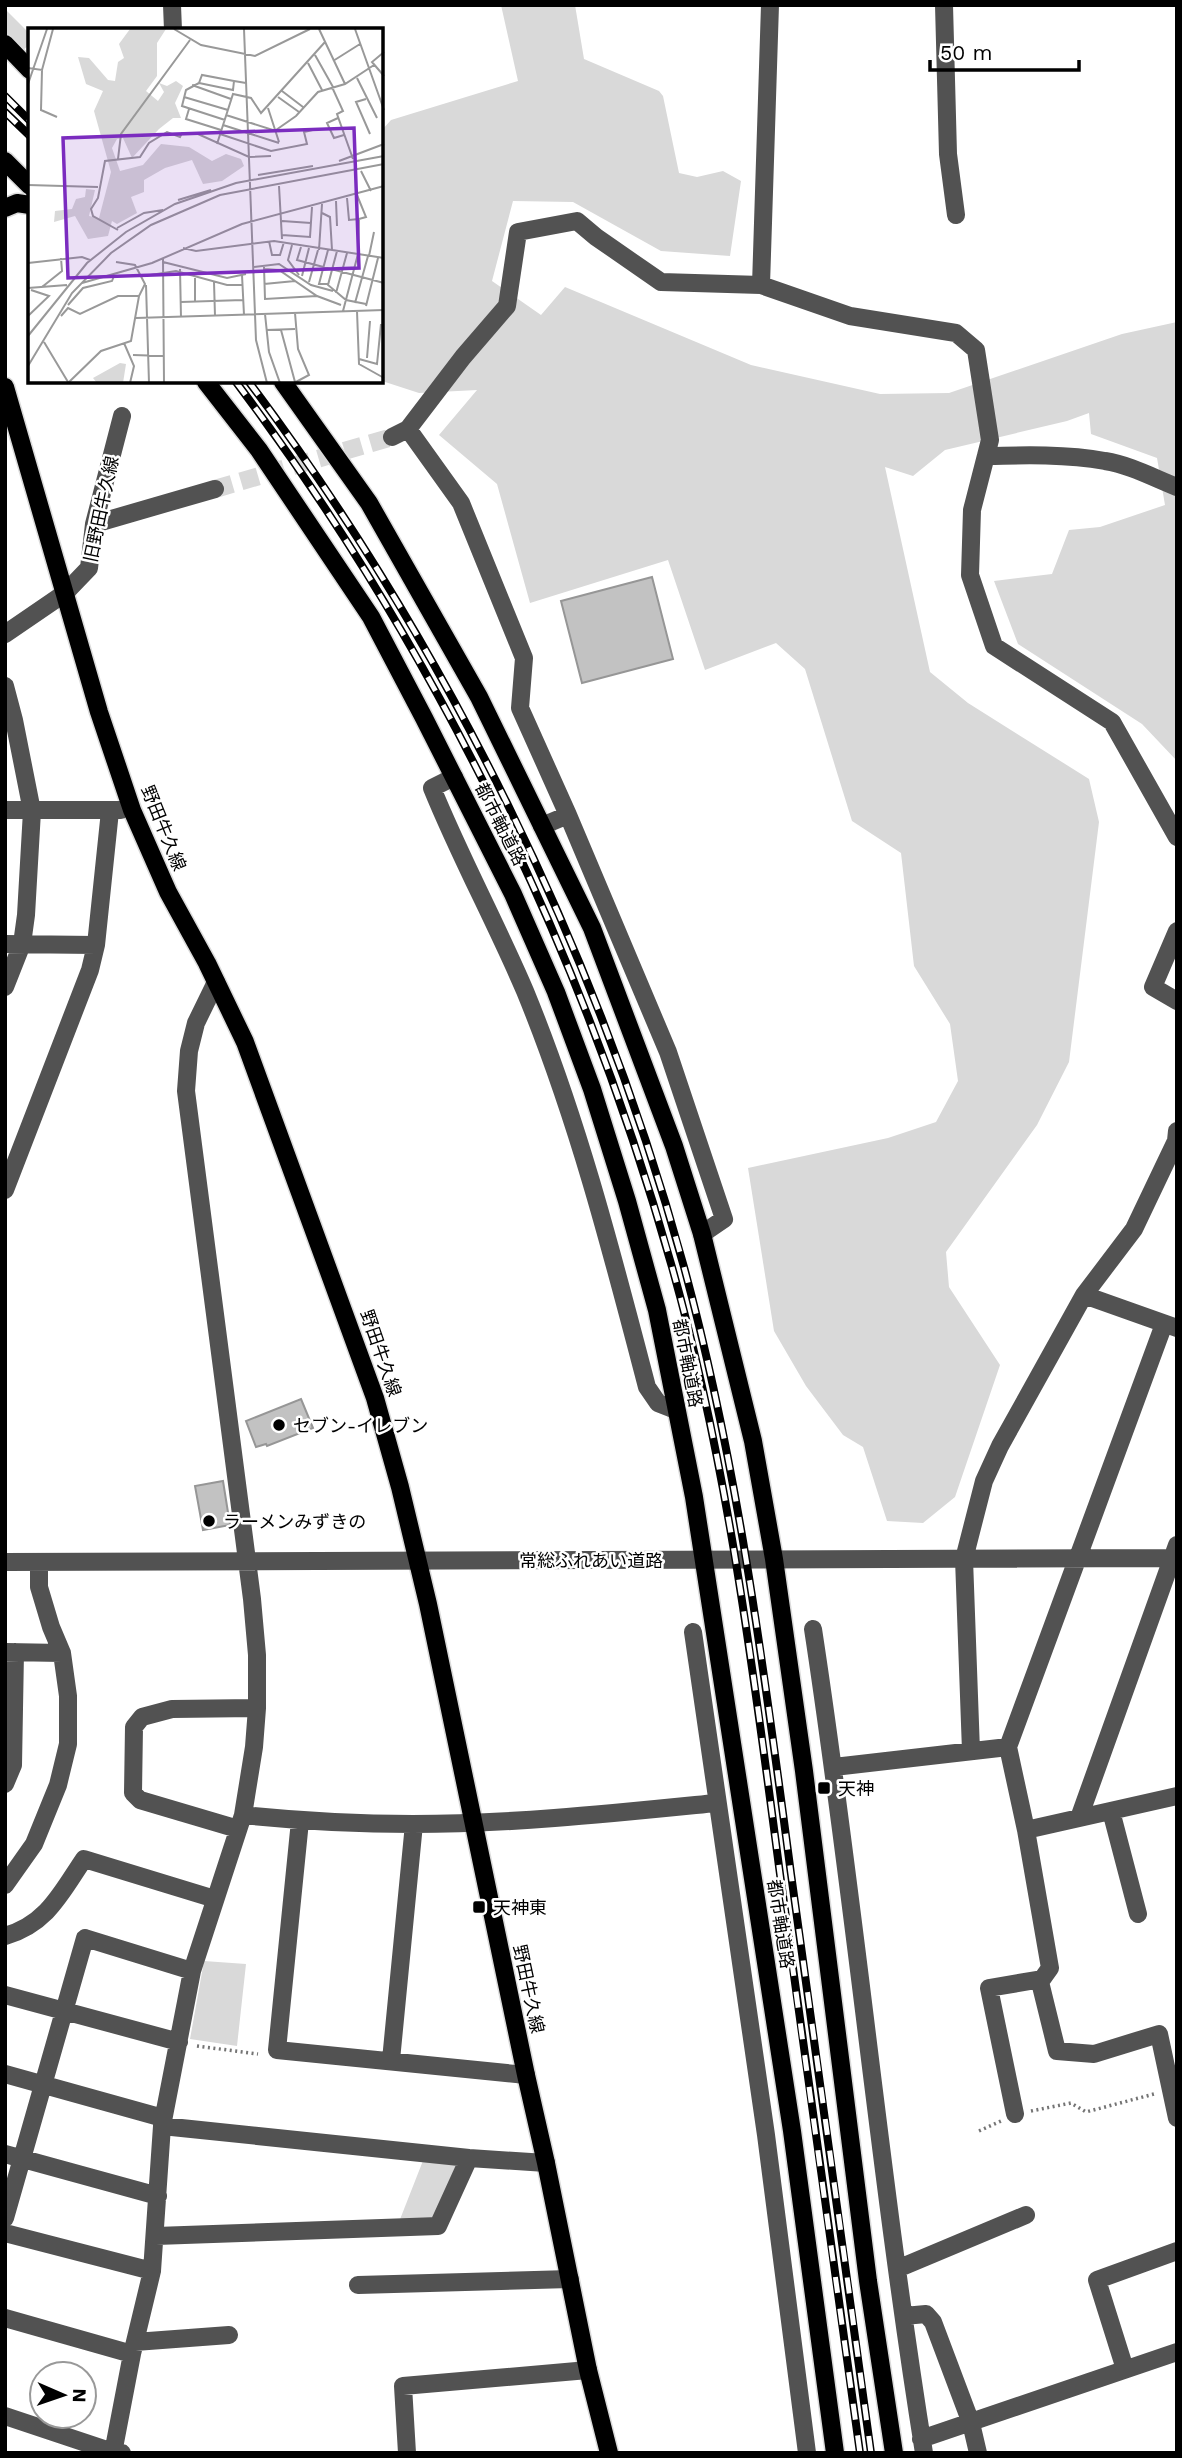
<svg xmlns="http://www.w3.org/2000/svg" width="1182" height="2458" viewBox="0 0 1182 2458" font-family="'Work Sans','Noto Sans JP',sans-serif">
  <rect width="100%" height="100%" fill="#fff"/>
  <path fill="#d9d9d9" d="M501 5H575L584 59 659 91 663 96 679 173 697 177 723 171 741 181 730 256 661 251 573 202 513 201 492 281 541 315 565 287 751 365 880 394 949 393 1122 334 1177 322V761L1142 724 1018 644 994 581 1052 574 1069 530 1100 527 1165 505 1157 458 1091 434 1089 413 1067 421 945 450 913 476 885 467 930 672 968 703 1089 779 1099 822 1069 1062 1037 1125 946 1252 949 1287 1000 1365 955 1497 923 1523 887 1521 863 1447 843 1435 806 1386 774 1331 748 1168 888 1138 936 1122 958 1081 950 1024 914 966 901 853 852 821 805 669 776 643 705 670 668 560 530 603 497 484 439 435 477 390 419 393 382 381V130L391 120 518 81Z
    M5 9 30 34V44L21 52 5 37Z
    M204 1961 246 1964 237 2046 190 2039Z
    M426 2153 469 2158 440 2221 397 2227Z"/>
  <path fill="#c2c2c2" stroke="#969696" stroke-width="2" d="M652 577 673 659 582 683 561 601Z
    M301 1399 313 1428 267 1446 266 1444 256 1447 246 1421Z
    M223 1481 230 1525 203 1530 195 1486Z"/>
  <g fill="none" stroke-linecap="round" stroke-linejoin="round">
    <path stroke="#d9d9d9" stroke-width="18" stroke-dasharray="18 9" stroke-linecap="butt" d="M215 489 392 437"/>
    <defs>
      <path id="major" d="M5 44 30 70
        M5 161 30 186
        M5 208 17 203 30 205
        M206 382 259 450 371 617 424 718 513 894 556 992 592 1089 627 1201 657 1310 694 1497 792 2131 835 2453
        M283 382 369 503 479 697 592 928 674 1146 702 1234 753 1441 774 1559 804 1771 868 2281 894 2453
        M5 387 99 712 132 810 168 892 207 963 245 1042 375 1398 400 1487 428 1604 526 2075 546 2163 588 2370 609 2453"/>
    </defs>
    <use href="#major" stroke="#dbdbdb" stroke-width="21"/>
    <path stroke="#747474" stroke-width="3.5" stroke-dasharray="2 3.5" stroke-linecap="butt" d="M197 2046 258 2054
      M1031 2111 1071 2103 1086 2112 1154 2094
      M979 2131 1001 2121"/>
    <path stroke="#525252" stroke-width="18" d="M172 5 173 30
      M944 5 948 154 956 215
      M761 285 770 5
      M408 429 461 503 524 658 520 708 568 815 542 826
      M392 437 408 429 463 357 507 306 518 232 577 221 596 237 661 282 761 285 850 316 956 333 976 350 990 440 972 510 970 575 994 646 1112 722 1177 837
      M986 456C1025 455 1067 454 1105 461 1130 465 1154 478 1177 487
      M94 524 215 489
      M5 634 65 593 89 568 94 524 122 416
      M5 686 14 720 32 811 26 915 22 944 5 987
      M454 777 432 788C460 857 496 923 525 991 578 1120 612 1253 647 1387L658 1403 676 1410
      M5 810H121
      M568 815 668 1052 724 1219 702 1234
      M1177 931 1153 987 1177 1001
      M5 944 96 945
      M5 1190 90 970 96 945 110 811
      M1084 1295 1177 1328
      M1164 1324 1008 1747 1026 1830 1050 1968 1040 1982 1057 2051 1094 2054 1159 2034 1177 2118
      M5 1562 1177 1558
      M813 1629C855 1903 880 2179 924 2453
      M693 1632 766 2135 807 2453
      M6 1652 62 1653
      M971 1751 964 1559 984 1481 1000 1446 1084 1295 1134 1229 1176 1141 1177 1131
      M834 1767 1008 1747
      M5 1784 13 1765 15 1652
      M1111 1811 1138 1914
      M243 1815C300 1821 357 1824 413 1824 514 1824 616 1813 716 1803
      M1079 1818 1177 1545
      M300 1821 277 2050 526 2075
      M238 1829 140 1800 133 1793 134 1727 142 1717 172 1709 257 1708
      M1026 1830 1177 1796
      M5 1885 34 1844 58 1785 68 1744V1696L62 1653 51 1627 39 1587V1562
      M5 1936C47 1924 61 1893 84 1859L215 1899
      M5 1995 179 2042
      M391 2060 414 1824
      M5 2074 163 2118
      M1015 2114 989 1988 1042 1979
      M162 2126 469 2158 546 2163
      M5 2154 158 2196
      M5 2218 85 1938 192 1971
      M5 2233 152 2271
      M156 2236 438 2226 469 2158
      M897 2269 1026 2215
      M358 2285 570 2279
      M904 2316 926 2314 933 2322 971 2423 978 2453
      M5 2318 132 2354
      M135 2342 229 2335
      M1125 2369 1097 2280 1177 2251
      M5 2416 113 2452 122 2453
      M921 2439 1177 2352
      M113 2453 132 2354 152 2271 162 2126 192 1971 243 1815 254 1747 257 1708V1655L252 1599 186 1091 189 1051 196 1023 216 982
      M407 2453 403 2386 588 2370"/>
    <use href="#major" stroke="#000" stroke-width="18"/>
    <defs>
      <path id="rail" d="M5 96 30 121
        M5 112 30 136
        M236 382C433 644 583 951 672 1267 728 1465 753 1670 780 1874 806 2067 833 2260 860 2453
        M249 382C444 641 598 953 684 1267 738 1466 764 1670 791 1874 818 2067 845 2260 871 2453"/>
    </defs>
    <use href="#rail" stroke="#000" stroke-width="8"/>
    <use href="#rail" stroke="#fff" stroke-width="5" stroke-dasharray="16" stroke-linecap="butt"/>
  </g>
  <g fill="#000" stroke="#fff" stroke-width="2.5">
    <circle cx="279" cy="1425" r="7"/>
    <circle cx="209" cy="1521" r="7"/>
    <rect x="817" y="1781" width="14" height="14" rx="3.5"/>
    <rect x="472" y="1900" width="14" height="14" rx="3.5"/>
  </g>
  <g text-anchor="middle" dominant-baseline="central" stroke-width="5" stroke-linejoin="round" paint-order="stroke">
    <g font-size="18" fill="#000" stroke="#fff">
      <text transform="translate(101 509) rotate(-78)">旧野田牛久線</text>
      <text transform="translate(501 824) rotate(63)">都市軸道路</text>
      <text transform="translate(164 828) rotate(68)">野田牛久線</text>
      <text transform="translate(381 1353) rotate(71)">野田牛久線</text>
      <text transform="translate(688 1363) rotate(79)">都市軸道路</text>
      <text x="591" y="1560">常総ふれあい道路</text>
      <text transform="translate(781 1924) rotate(81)">都市軸道路</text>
      <text transform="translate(529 1989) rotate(78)">野田牛久線</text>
    </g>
    <g font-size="18" fill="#000" stroke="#fff" text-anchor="start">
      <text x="293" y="1425">セブン-イレブン</text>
      <text x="223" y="1521">ラーメンみずきの</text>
      <text x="838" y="1788">天神</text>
      <text x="493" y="1907">天神東</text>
    </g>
  </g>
  <g transform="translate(28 28)">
    <rect width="355" height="355" fill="#fff"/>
    <path d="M102 1H138L129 15V48L118 63 130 73 136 64 131 55 139 58 148 53 155 58 147 75 153 90H145L131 101 104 130 95 110 89 111 84 120 92 143 115 137 133 116 161 119 184 133 198 126 213 131 216 138 194 153 175 156 164 132 137 140 116 152V164L103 169 109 185 89 196 84 193 80 208 60 211 47 188 26 194 27 183 44 181 48 171 57 169 58 161 67 162 61 188 71 190 83 144 66 83 75 63 58 56 50 29 61 30 80 52 87 53 90 34 96 30 91 16ZM92 335 98 336 95 355H69L65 350Z" fill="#d9d9d9"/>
    <path fill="none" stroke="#999" stroke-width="2" d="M146 1 173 17 227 28 282 1M216 1 228 312 239 355M291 1 317 56M327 1 356 82M356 24 344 34 356 48M287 27 305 59M305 33 332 16M280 35 294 62M0 40 14 42 25 1M14 42 13 82 29 89M329 50 349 90M206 53 205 62 171 55 174 47 206 53 218 55M171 55 158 62 154 78 197 92M0 56 19 1M164 57 203 71M304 59 315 83 309 86 325 131M254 63 275 79M156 69 200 82M250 69 271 84M338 71 328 74 342 106M240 80 251 114M161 81 158 91 193 102M198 87 248 103M310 90 299 95 306 110 316 107M195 97 251 115M248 102 268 88 290 64 317 56 346 37M192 106 243 123 279 116 276 104 289 101M189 116 205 66 223 70 233 85 297 14M90 131 93 106 162 12M311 133 356 116M333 143 343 163M230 147 285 138M0 157 70 159M251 158 254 211M319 170 321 192 331 191 338 189 329 167M150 172 183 162M308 173 309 198M294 185 302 189 304 222M254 193 283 195M89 200 116 185 135 182M90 202 65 188 63 181 70 170 77 133 112 129 121 115 139 104 152 109 154 105 170 106 221 129 243 128M254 207 282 209 284 179M241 213 244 227H252L256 214M264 217 260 232 271 247M273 219 269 232 356 255M155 220 168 223 246 213 356 230M291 222 294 176M300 222 291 256H301M309 223 300 257 318 272 338 276M341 228 346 204M135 231 136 355M135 234 199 250 218 246M0 235 54 229 62 232M225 239 251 236 283 257 305 263M236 239 237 271 289 268M152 241 153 290M236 241 251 242 289 268 313 277M214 247 216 287M116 248 148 243 199 257H215M274 248 281 220M167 250V273M186 254 187 288M281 254 290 222M54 255 124 235 214 196 356 158M236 256 267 253M118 257 121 355M14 259 34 243 33 230M0 260 39 257M308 265 319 225M153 274 215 272M327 275 340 228M40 277 55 260 84 253 86 248M338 278 350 230M315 283 330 226 331 191M329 283 331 336 356 350M237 286 241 324 252 355M0 288 21 268 3 262M33 288 40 280 52 286 90 268H111M108 290 356 282M238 302 267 301M253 302 267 354M0 308 59 235 98 204 147 176 208 155 356 128M16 314 40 354M96 315 106 338 102 355M105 327 136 328M339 330 342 293M331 331 349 336 353 296M0 338 44 265 83 225 123 197 192 167 356 136M40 355 73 323 103 313 111 268 117 256 107 237 88 234M266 355 281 347 270 321 267 285"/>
    <path fill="#7b2cbf" fill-opacity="0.15" stroke="#7b2cbf" stroke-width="3.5" d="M326 100 331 240 40 250 35 110Z"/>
    <rect width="355" height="355" fill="none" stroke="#000" stroke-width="3.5"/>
  </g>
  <rect width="1182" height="2458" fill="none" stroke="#000000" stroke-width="14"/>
  <g transform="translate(63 2395) rotate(92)"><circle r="33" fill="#ffffff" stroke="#999999" stroke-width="2"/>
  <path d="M0-5L12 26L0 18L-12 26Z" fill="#000000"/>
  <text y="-10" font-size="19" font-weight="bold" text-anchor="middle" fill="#000000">N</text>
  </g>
  <path d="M930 60v10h149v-10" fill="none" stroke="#000000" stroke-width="3.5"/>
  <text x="940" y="60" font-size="21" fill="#000000" stroke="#ffffff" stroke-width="5" paint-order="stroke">50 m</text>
</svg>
